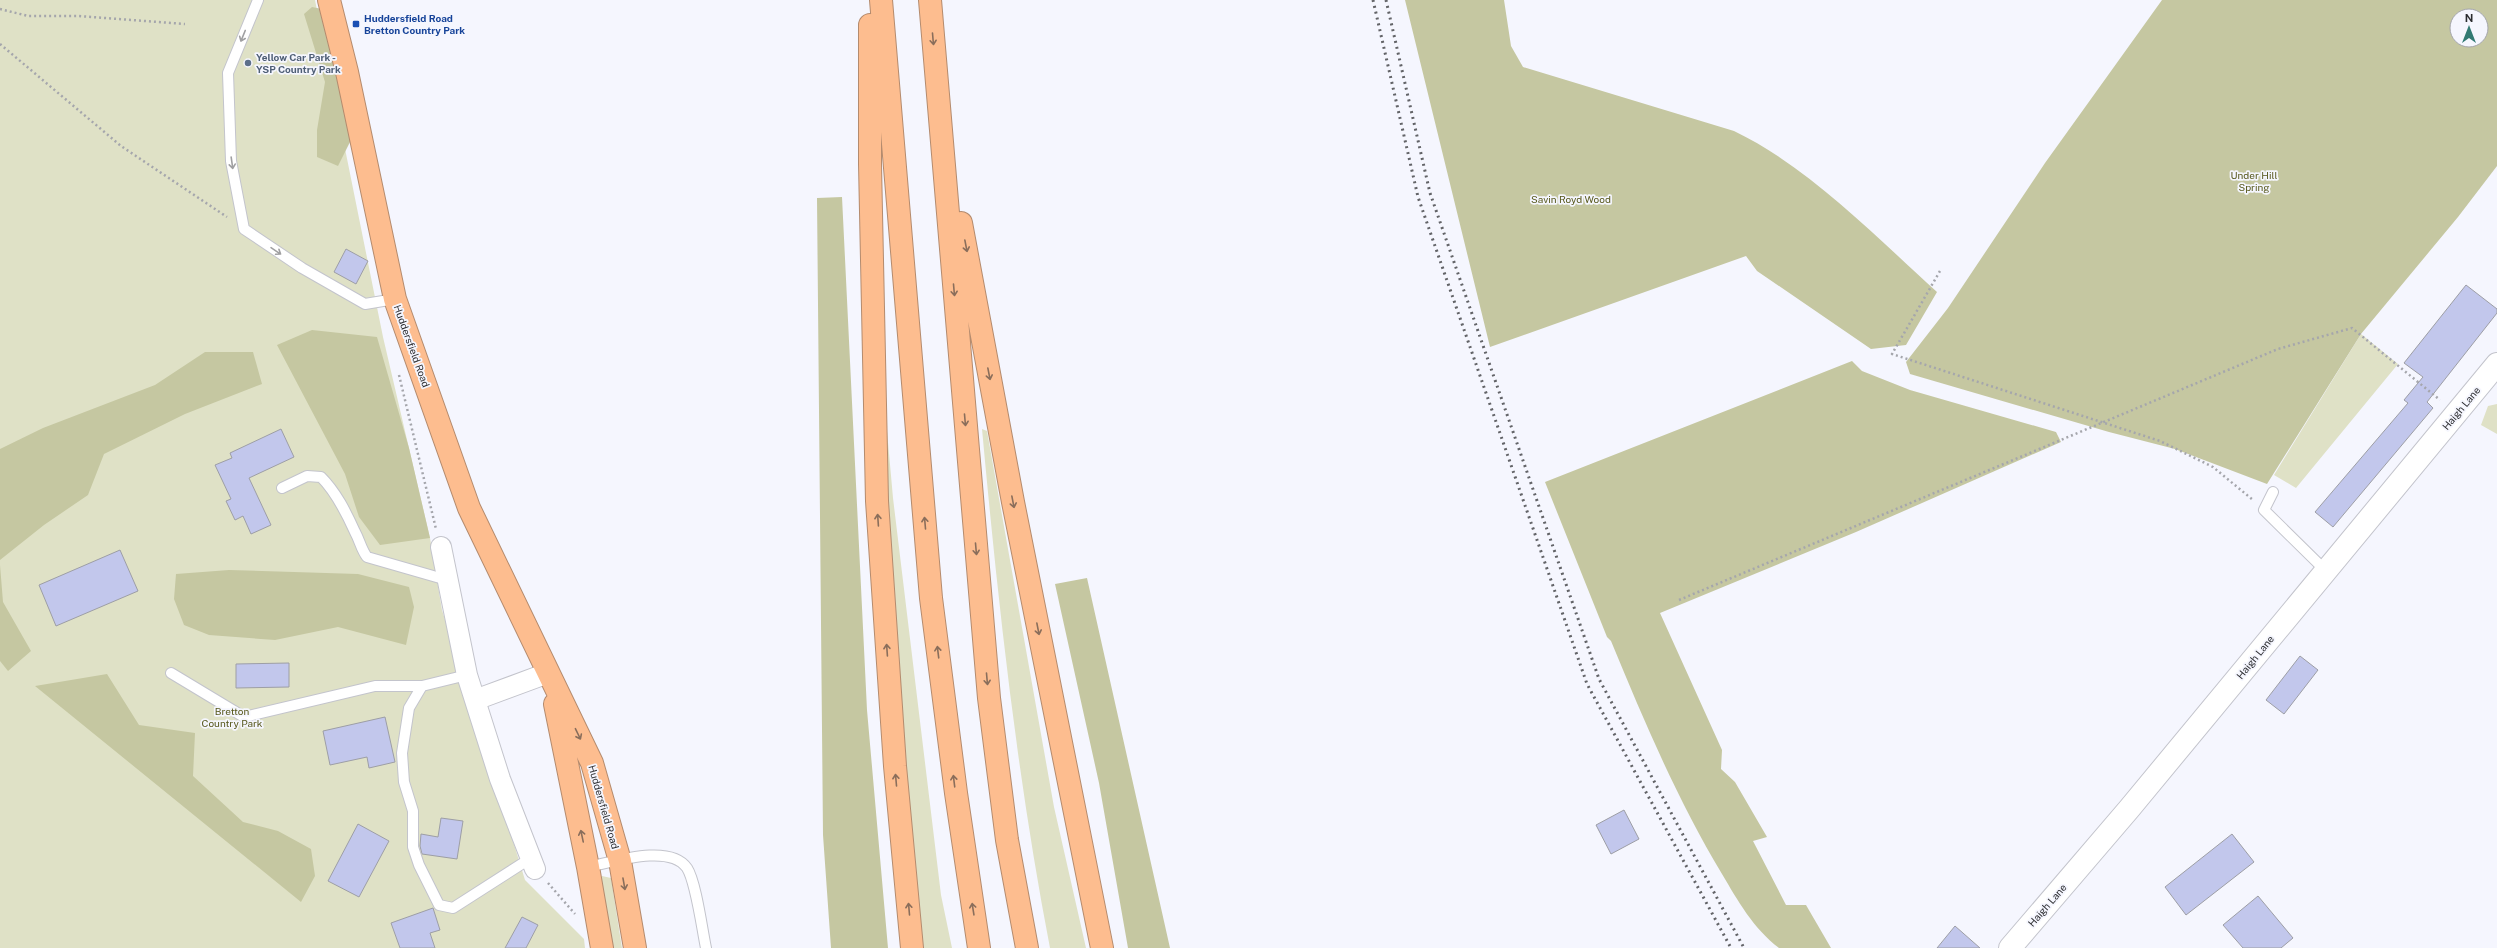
<svg xmlns="http://www.w3.org/2000/svg" width="2497" height="948" viewBox="0 0 2497 948" font-family="'Public Sans',sans-serif">
  <rect width="100%" height="100%" fill="#f5f6fe"/>
  <path fill="#dfe1c6" d="M0 0H315L383 337 430 538 442 610 525 880 584 939 585 948H0Z
    M2361 334 2398 364 2296 488 2274 475Z
    M2497 404V434L2481 425 2488 406Z
    M982 429 987 431 1054 807 1086 948H1050C1017 777 998 603 982 429Z
    M882 431H887L893 498 941 895 952 948H922L895 656Z
    M602 876 611 878 622 948H609L598 882Z"/>
  <path fill="#c5c7a1" fill-rule="evenodd" d="M1405 0H1504L1511 46 1523 67 1734 131C1809 167 1875 236 1937 292L1906 345 1871 349 1757 271 1746 256 1490 347Z
    M2162 0H2497V166L2458 217 2361 334 2267 484 2175 449 2109 432 1910 374 1906 362 1948 308 2045 163ZM2457 16H2481V40H2457Z
    M312 7 322 9 351 140 338 166 317 157V130L325 82 304 14Z
    M842 197 867 710 888 948H831L823 835 817 198Z
    M312 330 377 337 409 448 430 538 380 545 359 517 345 474 277 345Z
    M205 352H253L262 384 185 414 104 454 88 495 44 525 0 560V449L43 428 155 385Z
    M1852 361 1862 371 1910 390 2056 432 2061 442 1856 532 1660 613 1722 750 1721 769 1735 782 1767 837 1753 841 1786 905H1806L1831 948H1779C1753 928 1738 901 1722 874 1677 799 1644 721 1611 641L1607 637 1545 482Z
    M0 565 3 602 31 651 8 671 0 661Z
    M229 570 358 574 409 587 414 607 406 645 338 627 275 640 209 635 184 625 174 599 176 574Z
    M1087 578 1170 948H1128L1099 783 1055 584Z
    M107 674 139 725 195 733 193 776 243 822 278 831 311 849 315 876 301 902 35 686Z"/>
  <path fill="#c2c7ec" stroke="#9d9ea5" d="M346 249 368 261 356 284 334 272Z
    M2466 285 2497 309V313L2427 402 2433 408 2333 527 2315 512 2408 403 2404 400 2423 377 2404 363Z
    M281 429 294 457 249 478 271 525 251 534 243 516 235 520 226 501 231 499 215 465 232 458 230 453Z
    M120 550 138 591 56 626 39 585Z
    M2300 656 2318 670 2284 714 2266 700Z
    M289 663V687L236 688V664Z
    M385 717 395 762 369 768 367 757 330 765 323 731Z
    M1624 810 1639 839 1611 854 1596 825Z
    M441 818 463 821 457 859 422 854 420 846 421 834 438 837Z
    M358 824 389 841 359 897 328 881Z
    M2232 834 2254 862 2186 915 2165 887Z
    M2258 896 2293 938 2281 948H2243L2223 925Z
    M433 908 440 930 430 933 435 948H400L391 923Z
    M522 917 538 925 526 948H505Z
    M1955 926 1980 948H1937Z"/>
  <g fill="none" stroke-linecap="round" stroke-linejoin="round">
    <defs>
      <path id="lane" d="M258 0 228 73 231 161 244 229 302 268 365 304 395 299
        M282 488 307 476 321 477C336 492 346 512 355 532 360 541 361 549 367 557L447 580
        M2273 492 2264 510 2326 571
        M171 673 244 717 375 686H422
        M467 675 422 686 409 708 402 753 404 782 413 811V847L419 865 439 905 453 908 531 858
        M588 867C613 862 670 843 687 868 696 882 702 929 706 948"/>
      <path id="street" d="M441 547 467 675 500 779 535 869
        M475 700 548 673"/>
      <path id="secondary" d="M2010 948 2129 809 2497 364"/>
      <path id="highway" d="M329 0 347 72 395 299 469 508 592 763 620 861 635 948
        M881 0 931 598 956 793 979 948
        M930 0 989 698 1007 840 1027 948
        M870 25V164L877 501 895 766 912 948
        M961 223 1013 502 1102 948
        M555 704 588 867 602 948"/>
    </defs>
    <use href="#lane" stroke="#c3c4cc" stroke-width="12"/>
    <use href="#street" stroke="#c3c4cc" stroke-width="22"/>
    <use href="#secondary" stroke="#c3c4cc" stroke-width="24"/>
    <use href="#highway" stroke="#b48b6e" stroke-width="24"/>
    <path stroke="#a5a6ac" stroke-width="2.5" stroke-dasharray="2 3" stroke-linecap="butt" d="M0 9 28 16H78L185 24
      M0 44 121 146 227 217
      M1940 271 1892 354 2160 441 2213 467 2253 500
      M399 375 436 529
      M1679 600 2278 349 2352 328 2440 400
      M548 883 575 914"/>
    <use href="#lane" stroke="#fff" stroke-width="10"/>
    <use href="#street" stroke="#fff" stroke-width="20"/>
    <use href="#secondary" stroke="#fff" stroke-width="22"/>
    <use href="#highway" stroke="#fdbd8f" stroke-width="22"/>
    <path stroke="#626367" stroke-width="3" stroke-dasharray="2 4" stroke-linecap="butt" d="M1373 0 1418 197 1587 684 1731 948
      M1386 0 1430 193 1599 679 1744 948"/>
  </g>
  <defs><path id="oneway-shaft" d="M-6 0H5M1.5-3L5.5 0L1.5 3" fill="none" stroke-width="1.6" stroke-linecap="round" stroke-linejoin="round"/></defs>
  <g stroke="#a0a0a2">
    <use href="#oneway-shaft" transform="translate(243 36) rotate(112)"/>
    <use href="#oneway-shaft" transform="translate(232 163) rotate(82)"/>
    <use href="#oneway-shaft" transform="translate(276 251) rotate(34)"/>
  </g>
  <g stroke="#8a6e5b">
    <use href="#oneway-shaft" transform="translate(933 39) rotate(85)"/>
    <use href="#oneway-shaft" transform="translate(966 246) rotate(79)"/>
    <use href="#oneway-shaft" transform="translate(954 290) rotate(85)"/>
    <use href="#oneway-shaft" transform="translate(989 374) rotate(79)"/>
    <use href="#oneway-shaft" transform="translate(965 420) rotate(85)"/>
    <use href="#oneway-shaft" transform="translate(1013 502) rotate(79)"/>
    <use href="#oneway-shaft" transform="translate(878 520) rotate(-94)"/>
    <use href="#oneway-shaft" transform="translate(925 523) rotate(-95)"/>
    <use href="#oneway-shaft" transform="translate(976 549) rotate(85)"/>
    <use href="#oneway-shaft" transform="translate(1038 629) rotate(79)"/>
    <use href="#oneway-shaft" transform="translate(887 650) rotate(-94)"/>
    <use href="#oneway-shaft" transform="translate(938 652) rotate(-97)"/>
    <use href="#oneway-shaft" transform="translate(987 679) rotate(85)"/>
    <use href="#oneway-shaft" transform="translate(578 734) rotate(64)"/>
    <use href="#oneway-shaft" transform="translate(896 780) rotate(-95)"/>
    <use href="#oneway-shaft" transform="translate(954 781) rotate(-97)"/>
    <use href="#oneway-shaft" transform="translate(582 836) rotate(-102)"/>
    <use href="#oneway-shaft" transform="translate(624 884) rotate(80)"/>
    <use href="#oneway-shaft" transform="translate(909 909) rotate(-95)"/>
    <use href="#oneway-shaft" transform="translate(973 909) rotate(-99)"/>
  </g>
  <rect fill="#1a4fb4" stroke="#f5f6fe" stroke-width="1.5" x="352" y="20" width="8" height="8" rx="2"/>
  <circle fill="#5c6f8a" stroke="#f5f6fe" stroke-width="1.5" cx="248" cy="63" r="4"/>
  <g text-anchor="middle" dominant-baseline="central" stroke-width="3.5" stroke-linejoin="round" paint-order="stroke">
    <g font-size="10" font-weight="bold" fill="#164399" stroke="#f5f6fe" text-anchor="start">
      <text x="364" y="18">Huddersfield Road<tspan x="364" dy="12">Bretton Country Park</tspan></text>
    </g>
    <g font-size="10" font-weight="bold" fill="#4e5e75" stroke="#f5f6fe" text-anchor="start">
      <text x="256" y="57">Yellow Car Park -<tspan x="256" dy="12">YSP Country Park</tspan></text>
    </g>
    <g font-size="10" fill="#56571a" stroke="#f5f6fe">
      <text x="2254" y="175">Under Hill<tspan x="2254" dy="12">Spring</tspan></text>
      <text x="1571" y="199">Savin Royd Wood</text>
      <text x="232" y="711">Bretton<tspan x="232" dy="12">Country Park</tspan></text>
    </g>
    <g font-size="10" fill="#2c2d30" stroke="#f5f6fe">
      <text transform="translate(412 346) rotate(70)">Huddersfield Road</text>
      <text transform="translate(2461 408) rotate(-50)">Haigh Lane</text>
      <text transform="translate(2255 657) rotate(-51)">Haigh Lane</text>
      <text transform="translate(604 807) rotate(74)">Huddersfield Road</text>
      <text transform="translate(2047 905) rotate(-49)">Haigh Lane</text>
    </g>
  </g>
  <g transform="translate(2469 28)"><circle r="19" fill="#f5f6fe" stroke="#a5a6ac"/>
  <path d="M0-3L7 15L0 10L-7 15Z" fill="#327a73"/>
  <text y="-6" font-size="11" font-weight="bold" text-anchor="middle" fill="#2c2d30">N</text>
  </g>
</svg>
